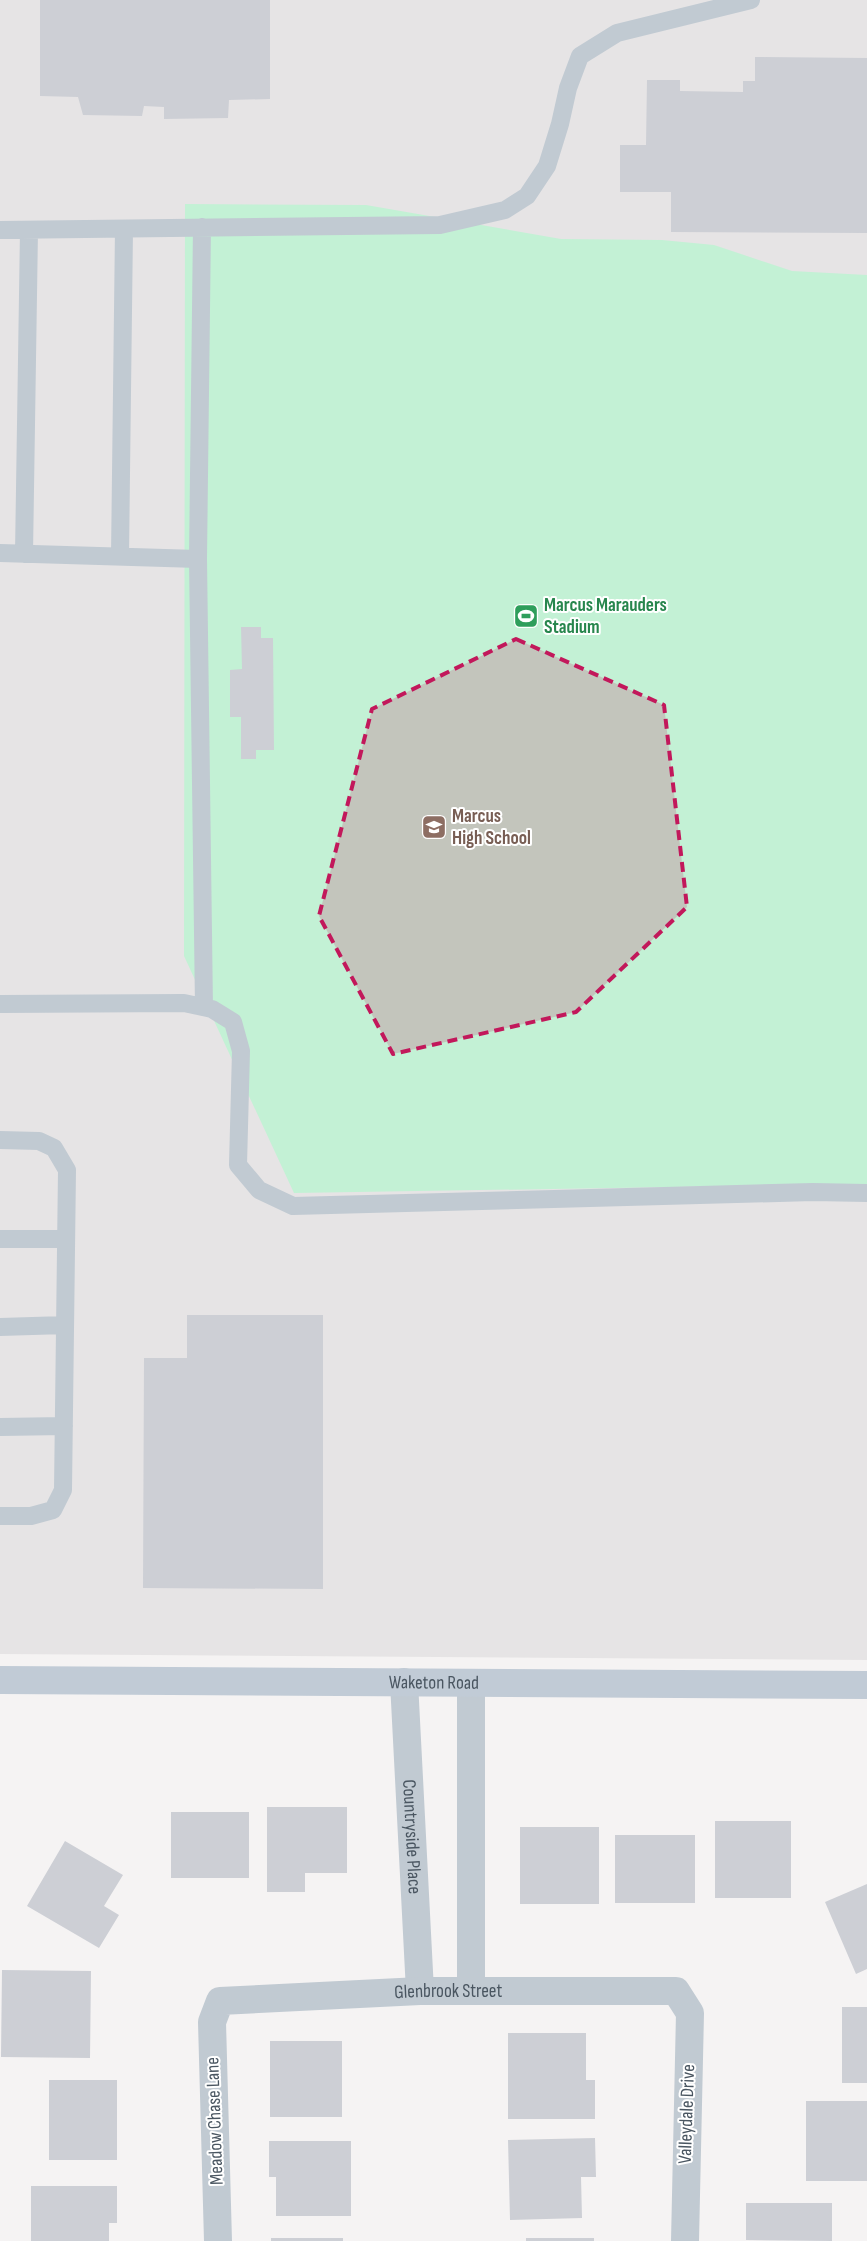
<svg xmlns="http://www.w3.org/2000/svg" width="867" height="2241" viewBox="0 0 867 2241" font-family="'Sofia Sans Condensed',sans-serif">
  <rect width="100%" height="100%" fill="#f5f3f3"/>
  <path fill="#e6e4e5" d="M0 0H867V1660L0 1654Z"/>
  <path fill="#c3f1d5" d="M185 204 366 205 561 239 662 240 714 245 792 271 867 275V1184L294 1193 184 956Z"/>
  <path fill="#cdcfd5" d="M40 0H270V99L229 100 228 118 164 119V107L144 106 142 116 83 115 78 97 40 96Z
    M755 57 867 58V233L671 232V192H620V145H646L647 80H680V91L743 92V81H755Z
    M241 627H261V638H273L274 750H256V759H241V717H230V670L242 669Z
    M187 1315H323V1589L143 1588 144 1358H187Z
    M267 1807H347V1873H305V1892H267Z
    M171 1812H249V1878H171Z
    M715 1821H791V1898H715Z
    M520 1827H599V1904H520Z
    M615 1835H695V1903H615Z
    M65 1841 123 1875 104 1906 119 1915 99 1948 27 1906Z
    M867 1884V1969L856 1974 825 1902Z
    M2 1970 91 1971 90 2058 1 2057Z
    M842 2007H867V2083H842Z
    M508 2033H586V2080H595V2119H508Z
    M270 2041H342V2117H270Z
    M49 2080H117V2160H49Z
    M806 2101H867V2181H806Z
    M595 2138 596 2177H581L582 2218 510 2220 508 2140Z
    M269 2141H351V2216H276V2177H269Z
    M31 2186H117V2223H109V2241H31Z
    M746 2203H832V2241L746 2240Z
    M271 2238H343V2241H271Z
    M526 2238H594V2241H526Z"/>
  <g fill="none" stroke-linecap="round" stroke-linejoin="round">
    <path stroke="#c1cad2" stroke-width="18" d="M0 230 440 225 505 210 527 196 547 166 560 124 568 88 580 56 617 33 751 0
      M0 553 198 559 204 1007
      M24 554 29 230
      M120 556 124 229
      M198 559 202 227
      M0 1004 184 1003 212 1009 233 1022 241 1051 238 1165 259 1190 293 1206 813 1192 867 1193
      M0 1140 39 1141 54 1148 67 1170 63 1490 53 1510 31 1516H0
      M0 1239H66
      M0 1327 65 1325
      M0 1427 64 1426"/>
    <g stroke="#c1cad2" stroke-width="28">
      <path id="s1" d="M404 1682 420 1991"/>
      <path d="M471 1683V1991"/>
      <path id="s2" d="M218 2241 212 2022 220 2001 420 1991H676L690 2013 685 2241"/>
    </g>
    <path stroke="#c1cbd6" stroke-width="28" id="s3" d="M0 1680 867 1685"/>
  </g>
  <path fill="#c2185b" fill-opacity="0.2" stroke="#c2185b" stroke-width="4" stroke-dasharray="10 6" stroke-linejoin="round" d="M516 639 664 705 687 907 576 1012 393 1054 319 916 372 709Z"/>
  <defs>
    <symbol id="stadium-square" viewBox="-11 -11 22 22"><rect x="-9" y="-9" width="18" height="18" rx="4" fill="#2e9e5b" stroke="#fff"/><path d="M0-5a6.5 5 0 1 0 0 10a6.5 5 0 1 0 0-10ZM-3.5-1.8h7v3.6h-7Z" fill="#fff"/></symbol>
    <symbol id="school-square" viewBox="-11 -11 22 22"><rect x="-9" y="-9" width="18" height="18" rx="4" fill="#8d6e63" stroke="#fff"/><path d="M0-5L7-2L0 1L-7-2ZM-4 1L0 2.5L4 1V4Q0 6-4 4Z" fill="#fff"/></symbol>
  </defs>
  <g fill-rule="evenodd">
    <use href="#stadium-square" x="512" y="602" width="28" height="28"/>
    <use href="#school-square" x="420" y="813" width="28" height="28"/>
  </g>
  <g text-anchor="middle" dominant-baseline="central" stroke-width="4" stroke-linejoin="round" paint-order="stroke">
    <g font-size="19" font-weight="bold" fill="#27864d" stroke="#fff" text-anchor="start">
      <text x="544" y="605">Marcus Marauders<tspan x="544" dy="22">Stadium</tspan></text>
    </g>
    <g font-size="19" font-weight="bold" fill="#785e54" stroke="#fff" text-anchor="start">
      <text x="452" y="816">Marcus<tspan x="452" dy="22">High School</tspan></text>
    </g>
    <g font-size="19" fill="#4a5661" stroke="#fff">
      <text stroke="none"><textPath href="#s3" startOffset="434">Waketon Road</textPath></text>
      <text stroke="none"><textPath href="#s1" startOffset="155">Countryside Place</textPath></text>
      <text stroke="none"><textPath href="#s2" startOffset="470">Glenbrook Street</textPath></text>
      <text transform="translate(687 2114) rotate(-88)">Valleydale Drive</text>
      <text transform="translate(215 2121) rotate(-92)">Meadow Chase Lane</text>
    </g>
  </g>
</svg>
